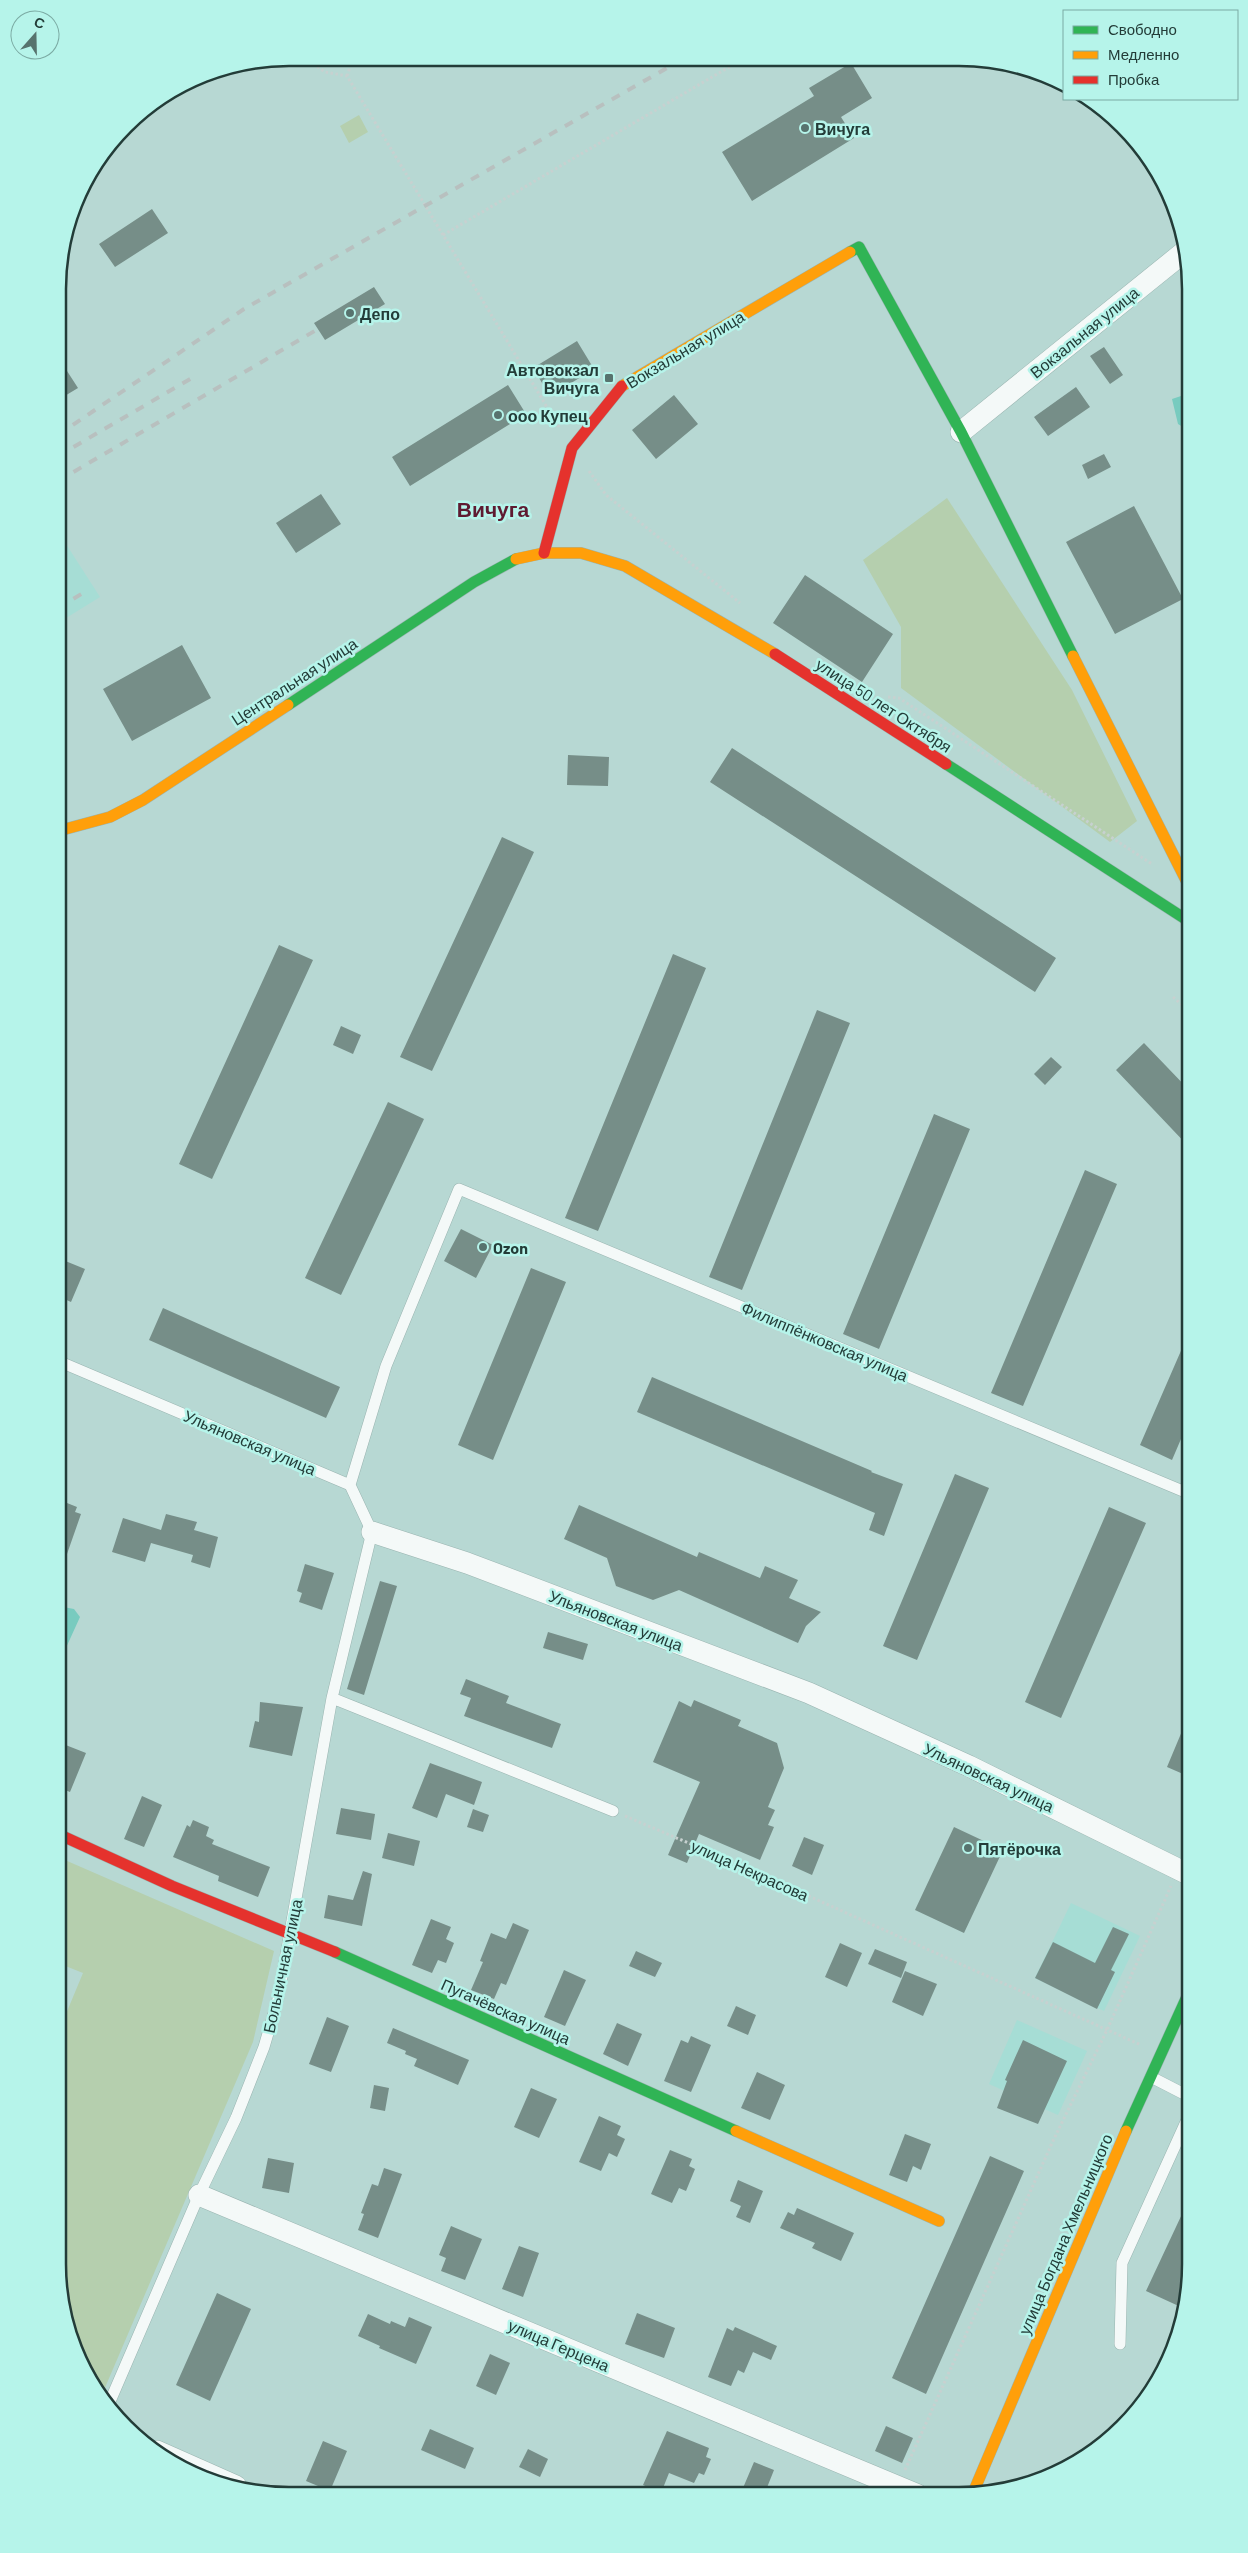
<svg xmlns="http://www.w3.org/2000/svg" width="1248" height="2553" viewBox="0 0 1248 2553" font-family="Barlow,sans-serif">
  <rect width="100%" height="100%" fill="#b7d8d3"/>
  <path fill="#a6ddd5" d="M66 544 100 597 58 623V548Z
    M1071 1903 1140 1936 1104 2011 1035 1978Z
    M1017 2020 1087 2051 1058 2115 989 2084Z"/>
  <path fill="#b5cfae" d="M359 115 368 132 349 143 340 126Z
    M947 498 1072 690 1137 821 1110 842 901 688V627L863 560Z
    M58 1857 274 1951 253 2042 101 2397 70 2338 58 2264V2033L83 1973 58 1963Z"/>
  <path fill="#78cbbf" d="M1190 393V425L1183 427 1178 424 1172 399Z
    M58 1606 74 1609 80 1617 65 1650 60 1655H58Z"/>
  <path fill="#768e88" d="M851 63 872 98 841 117 854 138 752 201 722 152 814 96 809 88Z
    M152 209 168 233 115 267 99 244Z
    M374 287 385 304 325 340 314 323Z
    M577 341 594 369 550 396 533 368Z
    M1104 347 1123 375 1110 384 1090 356Z
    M58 357 78 388 58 400Z
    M508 385 526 414 410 486 392 457Z
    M1076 387 1090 407 1048 436 1034 417Z
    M674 395 698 424 656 459 632 430Z
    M1104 454 1111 467 1088 479 1082 465Z
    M321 494 341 524 296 553 276 523Z
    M1134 506 1183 599 1115 634 1066 542Z
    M805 575 893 634 862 682 773 623Z
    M182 645 211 698 132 741 103 689Z
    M732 748 1056 958 1035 992 710 782Z
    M568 755 609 757 608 786 567 785Z
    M502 837 534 852 432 1071 400 1057Z
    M279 945 313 960 212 1179 179 1164Z
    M673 954 706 968 598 1231 565 1218Z
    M817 1010 850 1023 742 1290 709 1277Z
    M341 1026 361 1035 353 1054 333 1045Z
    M1144 1043 1190 1091V1148L1116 1070Z
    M1051 1057 1062 1067 1045 1085 1034 1074Z
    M388 1102 424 1119 341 1295 305 1278Z
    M934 1114 970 1129 879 1349 843 1334Z
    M1085 1170 1117 1184 1023 1406 991 1393Z
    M461 1229 493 1245 476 1278 444 1261Z
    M58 1258 85 1269 71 1302 58 1296Z
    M531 1268 566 1282 493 1460 458 1445Z
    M163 1308 340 1387 326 1418 149 1340Z
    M1190 1330V1418L1172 1460 1140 1445Z
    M652 1377 872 1471 871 1472 903 1484 884 1536 869 1530 875 1513 637 1412Z
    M955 1474 989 1488 917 1660 883 1646Z
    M62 1501 77 1507 75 1512 81 1514 60 1574H58V1514Z
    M579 1505 697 1557 699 1552 760 1578 765 1566 798 1580 789 1598 821 1612 806 1626 798 1643 679 1590 653 1600 616 1586 607 1558 564 1539Z
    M1109 1507 1146 1523 1061 1718 1025 1702Z
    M166 1514 197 1522 194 1530 218 1537 210 1568 191 1562 193 1555 151 1543 145 1562 112 1552 123 1518 161 1530Z
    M305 1564 334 1573 322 1610 299 1602 302 1593 297 1591Z
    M380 1581 397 1586 364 1695 347 1689Z
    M548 1632 588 1644 583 1660 543 1648Z
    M466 1679 509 1696 506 1703 561 1724 552 1748 464 1716 471 1698 460 1694Z
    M694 1700 741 1720 738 1726 777 1743 784 1768 768 1807 775 1810 768 1825 774 1827 760 1860 699 1834 687 1863 668 1855 700 1782 653 1762 679 1701 691 1707Z
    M260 1702 303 1707 292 1756 249 1747 255 1721 259 1722Z
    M1190 1712V1777L1167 1767Z
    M58 1742 86 1753 70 1792 58 1787Z
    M430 1763 482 1782 474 1805 446 1794 437 1818 412 1808Z
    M142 1796 162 1805 144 1847 124 1839Z
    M341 1808 375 1814 371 1840 336 1834Z
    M473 1809 489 1815 483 1832 467 1827Z
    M193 1820 209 1827 206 1836 214 1840 212 1844 270 1867 258 1897 218 1881 219 1876 173 1857 187 1825 190 1827Z
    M954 1827 1003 1850 964 1933 915 1910Z
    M388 1833 420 1841 414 1866 382 1858Z
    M804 1837 824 1845 812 1875 792 1866Z
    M363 1871 372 1874 362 1926 324 1918 328 1895 353 1900Z
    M431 1919 451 1927 446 1939 454 1943 446 1963 438 1960 432 1973 412 1965Z
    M513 1923 529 1930 506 1985 501 1983 494 1999 471 1990 483 1962 480 1961 491 1933 506 1939Z
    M1113 1927 1129 1934 1111 1970 1115 1972 1097 2009 1035 1978 1053 1942 1095 1963Z
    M840 1943 862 1953 847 1987 825 1977Z
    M875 1949 907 1962 901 1978 868 1964Z
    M636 1951 662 1963 655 1977 629 1966Z
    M564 1970 586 1980 565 2026 544 2017Z
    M905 1971 937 1984 923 2016 892 2002Z
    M736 2006 756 2015 748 2035 727 2026Z
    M327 2017 349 2026 331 2072 309 2064Z
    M617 2023 642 2034 628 2066 603 2054Z
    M393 2028 469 2060 458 2085 414 2066 417 2059 405 2054 406 2051 387 2043Z
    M691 2036 711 2045 691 2092 664 2081 681 2040 688 2043Z
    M1023 2040 1067 2061 1038 2124 997 2108 1007 2081 1005 2080Z
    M757 2072 785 2085 770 2120 741 2108Z
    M374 2085 389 2088 385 2111 370 2108Z
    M531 2088 557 2099 539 2138 514 2127Z
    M599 2116 621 2126 617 2135 625 2139 617 2157 609 2153 601 2171 579 2162Z
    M905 2134 931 2144 921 2170 913 2166 907 2182 889 2175Z
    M670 2150 692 2159 689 2166 695 2169 686 2191 679 2188 672 2203 651 2194Z
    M990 2156 1024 2171 926 2394 892 2378Z
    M268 2158 294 2163 289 2193 262 2188Z
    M384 2168 402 2174 378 2238 358 2230 364 2214 361 2213 372 2184 378 2186Z
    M738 2180 763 2191 750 2223 736 2217 741 2206 730 2201Z
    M1190 2197V2279L1183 2308 1146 2291Z
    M797 2208 854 2233 841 2261 812 2248 815 2243 780 2228 788 2212 794 2215Z
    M451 2226 482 2239 465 2280 441 2271 446 2258 439 2255Z
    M519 2246 539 2253 523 2297 502 2289Z
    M217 2293 251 2309 210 2401 176 2385Z
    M637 2313 675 2328 664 2358 625 2344Z
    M368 2314 390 2324 391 2321 405 2327 409 2317 432 2327 416 2364 379 2348 380 2346 358 2336Z
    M735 2327 777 2346 771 2360 753 2352 744 2373 738 2370 731 2386 708 2377 727 2328 733 2331Z
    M490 2354 510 2363 496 2395 476 2386Z
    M886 2426 913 2438 902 2463 875 2451Z
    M430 2429 474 2448 465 2469 421 2450Z
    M667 2431 709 2448 706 2457 711 2459 704 2475 699 2473 694 2483 669 2473 661 2493 643 2485Z
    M323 2441 347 2451 330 2491 306 2481Z
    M528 2449 548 2459 540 2477 519 2467Z
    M754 2462 774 2470 764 2495H740Z"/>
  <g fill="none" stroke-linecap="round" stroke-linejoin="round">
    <defs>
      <path id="lane" d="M58 1361 350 1485 372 1532 332 1698 278 1999 264 2047 236 2118 199 2195 108 2406
        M350 1485 386 1366 459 1189 1190 1494
        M332 1698 613 1811
        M1151 2077 1190 2097
        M1120 2344 1122 2263 1190 2113"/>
      <path id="street" d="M961 432 1184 252
        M372 1532 467 1563 809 1693 969 1766 1190 1875
        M199 2195 918 2495
        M157 2451 236 2486"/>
      <path id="fast" d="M850 252 859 247 961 432 1073 656
        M288 705 474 582 516 559
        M946 764 1190 922
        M335 1952 736 2131
        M1126 2131 1190 1990"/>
      <path id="slow" d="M622 386 850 252
        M516 559 544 553H581L625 566 775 654
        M1073 656 1190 888
        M58 831 110 817 143 800 288 705
        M736 2131 939 2221
        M973 2493 1126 2131"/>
      <path id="jam" d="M544 553 572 448 622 386
        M775 654 946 764
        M58 1834 172 1886 335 1952"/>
    </defs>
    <use href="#lane" stroke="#99b4b0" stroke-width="12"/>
    <use href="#street" stroke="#99b4b0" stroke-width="22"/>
    <use href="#fast" stroke="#99b4b0" stroke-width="12"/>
    <use href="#slow" stroke="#99b4b0" stroke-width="12"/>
    <use href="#jam" stroke="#99b4b0" stroke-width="12"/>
    <path stroke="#c7d1d0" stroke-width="3" stroke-dasharray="2.5 2.5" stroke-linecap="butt" d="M305 58 325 72 347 76 559 427
      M347 76 353 58
      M443 235 741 60
      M589 471 606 495 740 603
      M888 697 899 698 1152 864
      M1173 997 1190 1012
      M625 1816 726 1859 1141 2045
      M1187 1851 1190 1842
      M905 2470 1053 2141 1107 2030 1171 1886"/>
    <use href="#lane" stroke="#f4f9f8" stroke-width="11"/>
    <use href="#street" stroke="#f4f9f8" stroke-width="21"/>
    <use href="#fast" stroke="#30b455" stroke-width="11"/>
    <use href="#slow" stroke="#ff9f0a" stroke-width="11"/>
    <use href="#jam" stroke="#e5322d" stroke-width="11"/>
    <path stroke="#b8c0bf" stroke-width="4" stroke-dasharray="9 9" stroke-linecap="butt" d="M58 435 244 309 681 60
      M58 456 197 375
      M58 481 318 329
      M58 608 88 590"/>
  </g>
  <g fill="#57736e" stroke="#b6f4ea" stroke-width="2">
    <circle cx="805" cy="128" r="5"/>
    <circle cx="350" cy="313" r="5"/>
    <rect x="604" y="373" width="10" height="10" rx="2.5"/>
    <circle cx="498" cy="415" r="5"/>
    <circle cx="483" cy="1247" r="5"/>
    <circle cx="968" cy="1848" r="5"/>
  </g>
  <g text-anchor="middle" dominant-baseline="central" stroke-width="5" stroke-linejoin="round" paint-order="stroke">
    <g font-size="16" font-weight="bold" fill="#233c38" stroke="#b6f4ea" text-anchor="start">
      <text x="815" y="128">Вичуга</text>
      <text x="360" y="313">Депо</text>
      <text x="599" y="369" text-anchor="end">Автовокзал<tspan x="599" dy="18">Вичуга</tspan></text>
      <text x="508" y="415">ооо Купец</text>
      <text x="493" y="1247">Ozon</text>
      <text x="978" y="1848">Пятёрочка</text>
    </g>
    <g font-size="16" fill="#233c38" stroke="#b6f4ea">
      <text transform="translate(1084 332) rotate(-39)">Вокзальная улица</text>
      <text transform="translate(685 349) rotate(-31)">Вокзальная улица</text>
      <text transform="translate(294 681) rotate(-33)">Центральная улица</text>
      <text transform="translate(884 705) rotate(33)">улица 50 лет Октября</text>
      <text transform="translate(825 1341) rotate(23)">Филиппёнковская улица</text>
      <text transform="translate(250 1442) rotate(23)">Ульяновская улица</text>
      <text transform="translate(616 1620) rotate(21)">Ульяновская улица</text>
      <text transform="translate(989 1777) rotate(25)">Ульяновская улица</text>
      <text transform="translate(750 1870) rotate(24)">улица Некрасова</text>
      <text transform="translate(282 1966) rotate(-78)">Больничная улица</text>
      <text transform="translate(506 2011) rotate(24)">Пугачёвская улица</text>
      <text transform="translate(1065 2234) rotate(-67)">улица Богдана Хмельницкого</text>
      <text transform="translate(559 2345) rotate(23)">улица Герцена</text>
    </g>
    <g font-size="21" font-weight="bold" fill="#5e1b31" stroke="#b6f4ea">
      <text x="493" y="508">Вичуга</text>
    </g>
  </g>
  <path d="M0 0H1248V2553H0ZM289 66H959A223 223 0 0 1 1182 289V2264A223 223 0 0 1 959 2487H289A223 223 0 0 1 66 2264V289A223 223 0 0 1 289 66Z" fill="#b6f4ea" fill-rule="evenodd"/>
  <path fill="none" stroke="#233c38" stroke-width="2.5" d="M289 66H959A223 223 0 0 1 1182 289V2264A223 223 0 0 1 959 2487H289A223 223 0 0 1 66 2264V289A223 223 0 0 1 289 66Z"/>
  <rect x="1063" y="10" width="175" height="90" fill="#b6f4ea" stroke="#7baaa3"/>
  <rect x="1073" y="26" width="25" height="8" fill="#30b455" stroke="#7baaa3"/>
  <text x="1108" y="35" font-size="15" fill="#233c38">Свободно</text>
  <rect x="1073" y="51" width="25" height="8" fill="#ff9f0a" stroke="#7baaa3"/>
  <text x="1108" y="60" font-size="15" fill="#233c38">Медленно</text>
  <rect x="1073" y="76" width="25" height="8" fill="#e5322d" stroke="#7baaa3"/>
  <text x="1108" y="85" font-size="15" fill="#233c38">Пробка</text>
  <g transform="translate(35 35) rotate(20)"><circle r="24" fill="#b6f4ea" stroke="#7baaa3"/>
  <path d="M0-4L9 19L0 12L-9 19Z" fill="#57736e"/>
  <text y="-8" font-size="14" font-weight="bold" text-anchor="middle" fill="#233c38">С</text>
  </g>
</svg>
